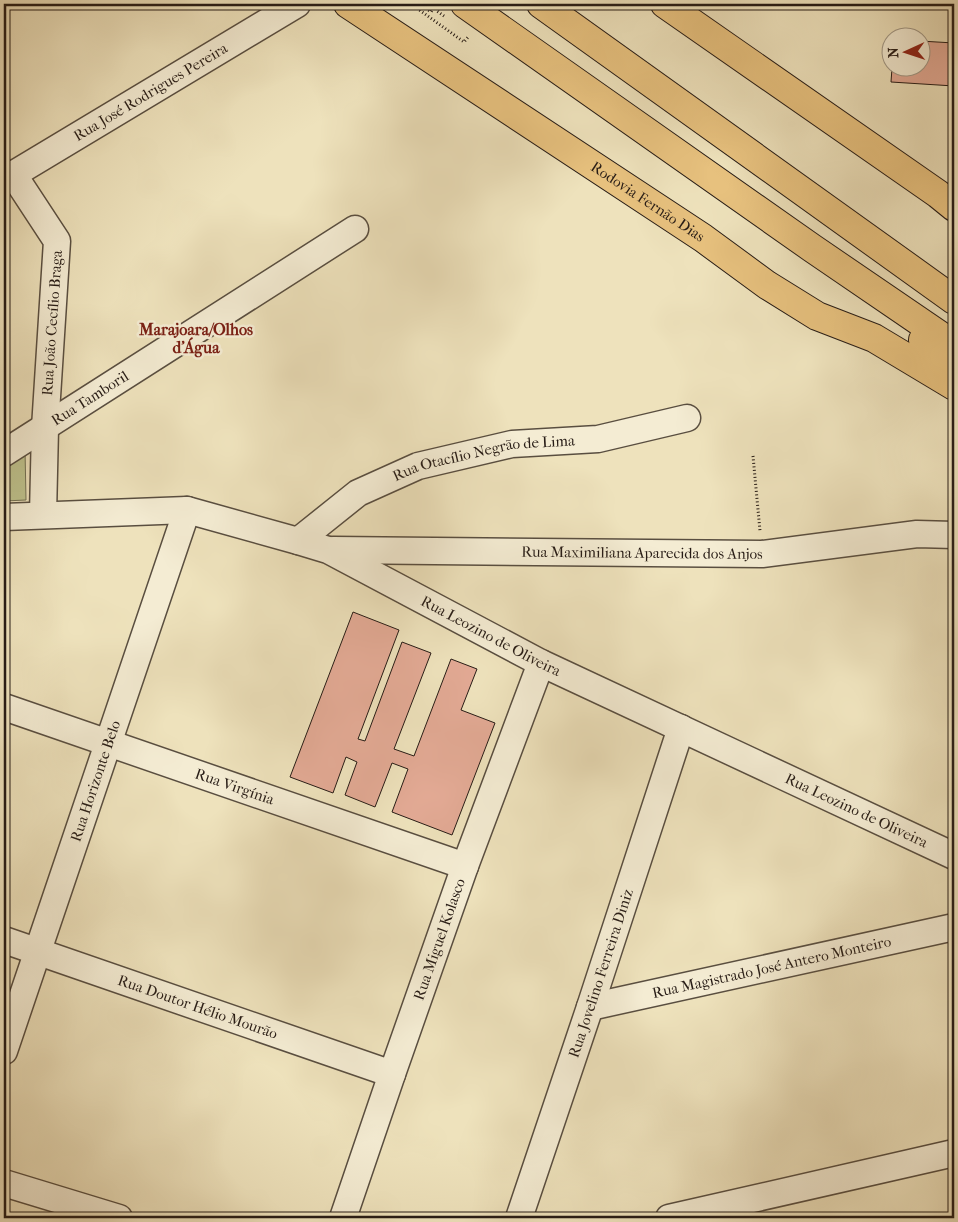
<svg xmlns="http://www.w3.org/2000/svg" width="958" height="1222" viewBox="0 0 958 1222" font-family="'IM FELL French Canon',serif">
  <rect width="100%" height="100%" fill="#eee2bc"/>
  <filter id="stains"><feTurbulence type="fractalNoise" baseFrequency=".004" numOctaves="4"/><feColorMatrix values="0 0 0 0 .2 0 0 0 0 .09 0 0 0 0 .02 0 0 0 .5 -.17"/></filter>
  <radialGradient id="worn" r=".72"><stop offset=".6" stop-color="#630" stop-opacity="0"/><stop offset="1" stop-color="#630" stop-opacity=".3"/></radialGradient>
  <path fill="#bec28d" stroke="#726f52" d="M25 449 26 500 4 501V466Z"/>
  <path fill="#e3aa95" stroke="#271c16" d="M920 41 954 43V86L891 82 892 68H920Z
    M353 612 399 630 358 739 365 741 402 642 431 653 394 749 414 756 451 659 477 669 461 710 495 723 452 835 392 812 408 769 392 763 375 807 345 795 357 762 346 757 333 793 290 777Z"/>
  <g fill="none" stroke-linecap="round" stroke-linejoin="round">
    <defs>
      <g id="minor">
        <path d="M13 174 57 241 45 428 43 515"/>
        <path id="s1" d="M4 180 297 4"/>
        <path id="s2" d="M4 453 355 229"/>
        <path id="s3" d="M4 517 187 510 298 541 328 550 541 663 954 856"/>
        <path id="s4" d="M298 541 358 493 418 466 512 444 598 439 687 418"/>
        <path id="s5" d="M333 550 762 554 917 534 954 535"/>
        <path id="s6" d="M4 707 465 866"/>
        <path id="s7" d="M4 940 392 1074"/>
        <path id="s8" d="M590 1007 954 927"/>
        <path id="s9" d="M4 1051 187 510"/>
        <path d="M4 1183 119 1218"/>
        <path id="s10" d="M343 1218 392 1074 465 866 541 663"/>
        <path id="s11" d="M519 1218 590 1007 681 728"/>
        <path d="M669 1218 954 1153"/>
      </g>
      <g id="major">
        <path id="s12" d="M348 4 703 238 767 285 817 316 874 338 954 386"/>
        <path d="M665 4 938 194 954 207"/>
      </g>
      <path id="highway" d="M465 4 812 248 954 345
        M541 4 954 300
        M923 340 954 367"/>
    </defs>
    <use href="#minor" stroke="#594e40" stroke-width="29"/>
    <use href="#major" stroke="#271c16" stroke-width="30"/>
    <use href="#highway" stroke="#271c16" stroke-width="30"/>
    <path stroke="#271c16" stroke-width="3" stroke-dasharray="1 2.5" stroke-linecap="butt" d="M411 4 464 42 469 36
      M420 4 431 12 436 4
      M427 4 433 8
      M441 6 437 11 444 16
      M753 456 760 531"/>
    <use href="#minor" stroke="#f4ecd3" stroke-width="26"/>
    <use href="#major" stroke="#e7c17e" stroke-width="28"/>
    <use href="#highway" stroke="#e7c17e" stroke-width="28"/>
  </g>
  <g text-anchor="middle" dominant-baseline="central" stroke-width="5" stroke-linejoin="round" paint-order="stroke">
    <g font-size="15" fill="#271c16" stroke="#f4ecd3">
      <text stroke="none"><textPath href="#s1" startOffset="171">Rua José Rodrigues Pereira</textPath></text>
      <text stroke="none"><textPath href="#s12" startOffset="359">Rodovia Fernão Dias</textPath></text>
      <text transform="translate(52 323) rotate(-86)">Rua João Cecílio Braga</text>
      <text stroke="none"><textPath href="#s2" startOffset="102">Rua Tamboril</textPath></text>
      <text stroke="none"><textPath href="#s4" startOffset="209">Rua Otacílio Negrão de Lima</textPath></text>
      <text stroke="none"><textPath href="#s5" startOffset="309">Rua Maximiliana Aparecida dos Anjos</textPath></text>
      <text stroke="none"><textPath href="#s3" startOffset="514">Rua Leozino de Oliveira</textPath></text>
      <text stroke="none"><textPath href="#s9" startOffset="285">Rua Horizonte Belo</textPath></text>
      <text stroke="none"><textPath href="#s6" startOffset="244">Rua Virgínia</textPath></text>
      <text stroke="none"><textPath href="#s3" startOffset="919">Rua Leozino de Oliveira</textPath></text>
      <text stroke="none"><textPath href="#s10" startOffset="295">Rua Miguel Kolasco</textPath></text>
      <text stroke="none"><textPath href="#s8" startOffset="186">Rua Magistrado José Antero Monteiro</textPath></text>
      <text stroke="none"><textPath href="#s11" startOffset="258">Rua Jovelino Ferreira Diniz</textPath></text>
      <text stroke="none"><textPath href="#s7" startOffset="205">Rua Doutor Hélio Mourão</textPath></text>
    </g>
    <g font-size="16" font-weight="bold" fill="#7a1f14" stroke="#f4ecd3">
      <text x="196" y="329">Marajoara/Olhos<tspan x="196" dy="18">d'Água</tspan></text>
    </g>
  </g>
  <rect width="958" height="1222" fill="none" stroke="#eee2bc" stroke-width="20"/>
  <rect x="5" y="5" width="948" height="1212" fill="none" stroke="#271c16" stroke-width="2.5"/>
  <rect x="10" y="10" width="938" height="1202" fill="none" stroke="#271c16"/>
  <g transform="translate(906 52) rotate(267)"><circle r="24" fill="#f4ecd3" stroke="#a29987"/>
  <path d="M0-4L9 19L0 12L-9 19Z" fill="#8f2418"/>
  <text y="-8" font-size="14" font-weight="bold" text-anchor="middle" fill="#271c16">N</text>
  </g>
  <rect width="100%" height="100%" filter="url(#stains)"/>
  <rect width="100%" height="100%" fill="url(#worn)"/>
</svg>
